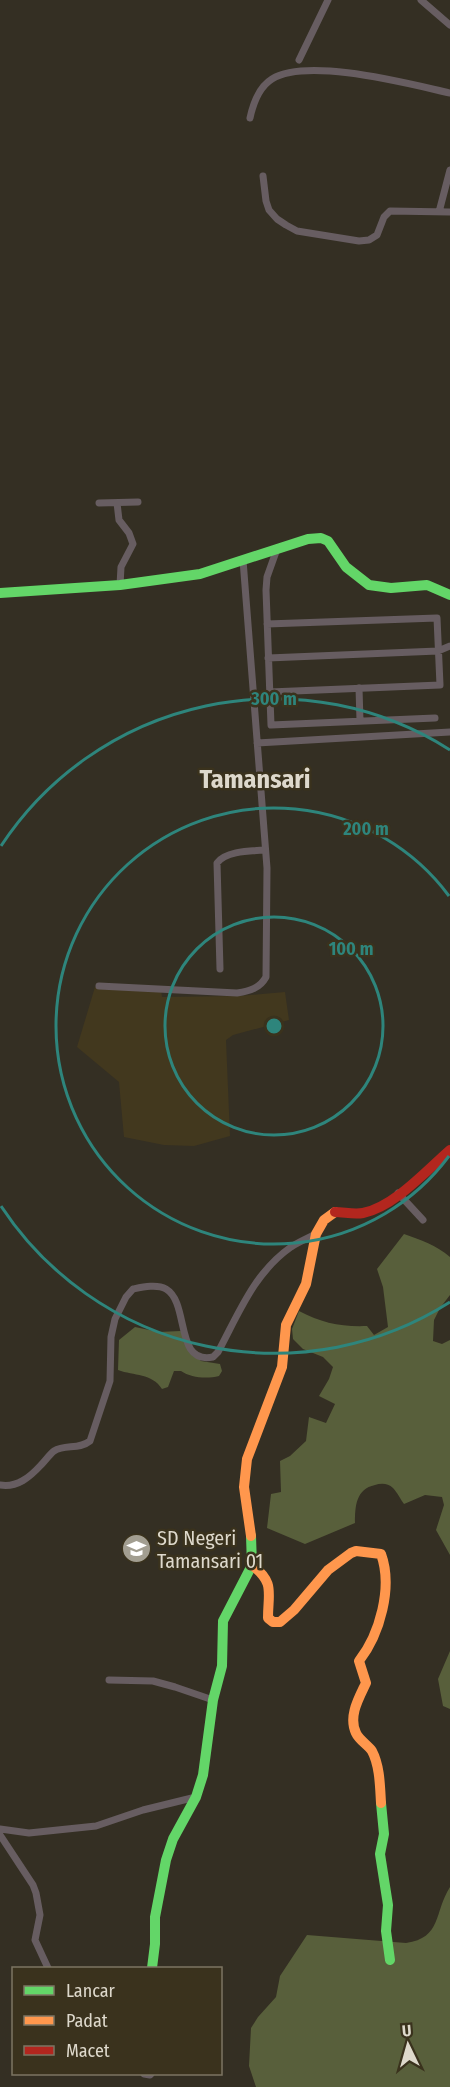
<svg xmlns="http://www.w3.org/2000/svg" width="450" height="2087" viewBox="0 0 450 2087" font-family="'Fira Sans Condensed',sans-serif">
  <rect width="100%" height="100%" fill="#342f23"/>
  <path fill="#42381e" d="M95 987 161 990 162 997 239 996 285 992 289 1020 233 1035 226 1040 230 1136 194 1146 164 1145 124 1137 119 1082 77 1047Z"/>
  <path fill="#585f3b" d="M404 1234C421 1240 436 1245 450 1257V1295L440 1308 434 1320 433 1341 442 1344 450 1340V1555L436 1530 444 1505 442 1497 425 1495 404 1504C401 1500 397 1492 393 1488 388 1483 381 1483 375 1485 356 1489 355 1506 355 1523L305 1544 267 1528 271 1494 281 1492 280 1461 290 1456 306 1441 309 1417 326 1423 335 1404 319 1396 329 1379 333 1367 323 1357 303 1349 293 1339 292 1329 299 1311C322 1323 341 1327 367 1326L374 1335 388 1327 383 1287 377 1269Z
    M135 1327 159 1332 180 1331 184 1332 191 1352 201 1361 220 1364 222 1371 219 1376C207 1379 191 1378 181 1371H174L168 1387 162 1389C152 1373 134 1376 118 1370L119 1340Z
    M450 1651V1709L443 1706 438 1679Z
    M450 1887V2087H256L249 2066 251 2028 258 2017 276 1997 280 1976 307 1935 406 1943C442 1938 434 1912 450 1887Z"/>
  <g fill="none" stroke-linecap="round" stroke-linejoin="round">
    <path stroke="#675d61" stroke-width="7" d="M421 0 450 25
      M299 60 328 0
      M250 118C253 104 259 87 272 79 308 57 409 84 450 93
      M263 176 266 201 269 210 277 219 286 225 297 231 359 241 369 240 377 235 384 217 390 211 450 212
      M439 212 450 170
      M99 503 138 502
      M117 503 119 520 129 533 133 544 121 567 120 585
      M277 549 267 577 266 590 271 725 435 718
      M267 624 437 618 440 685 270 692
      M268 658 438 651 450 646
      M359 688 360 721
      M257 743 450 732
      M220 969 217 863C226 851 250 851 265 850
      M99 986 237 993C250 991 260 988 266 977L267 868 243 560
      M398 1193 423 1220
      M0 1485C17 1488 30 1477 41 1465 45 1461 49 1455 54 1451 65 1444 79 1450 90 1441L110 1381 111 1337 115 1319 126 1297 133 1289C143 1287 157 1284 166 1289 190 1303 174 1365 213 1357L218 1352C239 1313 254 1273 291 1247 299 1242 308 1238 316 1234
      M109 1680 153 1681 175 1687 213 1700
      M0 1829 29 1833 96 1826 143 1810 196 1797
      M0 1835 33 1885 36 1893 40 1915 35 1940 48 1968
      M144 2074 150 2075 151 2074"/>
    <path stroke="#63d668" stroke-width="10" d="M0 593 120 585 200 574 308 539 321 538 328 541 346 567 369 585 391 588 427 585 450 595
      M381 1803 384 1834 380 1854 388 1905 386 1931 390 1960
      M152 1968 155 1944V1917L166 1860 173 1839 196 1797 203 1775 213 1700 222 1666 223 1621 252 1565 251 1536"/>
    <path stroke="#ff974d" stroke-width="10" d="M251 1536 244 1487 247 1459 282 1367 286 1325 306 1284 316 1234 324 1220 335 1212
      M252 1565C275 1583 268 1592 268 1618L273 1622H280L294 1610 328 1570 351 1553 356 1551 381 1554C393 1587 380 1634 359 1661L366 1683C359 1698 348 1716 356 1733 359 1740 368 1745 372 1751 380 1766 380 1787 381 1803"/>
    <path stroke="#b3261e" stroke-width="10" d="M335 1212C344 1212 354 1215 363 1213 394 1207 427 1170 450 1150"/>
  </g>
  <g fill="none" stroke="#2e857c" stroke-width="3">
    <circle cx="274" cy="1026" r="109"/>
    <path d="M449 1156A218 218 0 1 1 449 896"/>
    <path d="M450 1302A327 327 0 0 1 1 1206M1 846A327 327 0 0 1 450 750"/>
  </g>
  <defs>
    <symbol id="school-disc" viewBox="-11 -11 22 22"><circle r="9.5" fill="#a29e91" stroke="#3a321d"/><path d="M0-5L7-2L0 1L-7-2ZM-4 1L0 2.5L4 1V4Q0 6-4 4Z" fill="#fff"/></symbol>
  </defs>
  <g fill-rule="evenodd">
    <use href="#school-disc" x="120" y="1532" width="33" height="33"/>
  </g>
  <g text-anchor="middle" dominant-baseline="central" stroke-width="5" stroke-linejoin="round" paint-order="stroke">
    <g font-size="20" fill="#ded9cc" stroke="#3a321d" text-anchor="start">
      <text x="157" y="1538">SD Negeri<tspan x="157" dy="23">Tamansari 01</tspan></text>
    </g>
    <g font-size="26" font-weight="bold" fill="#ded9cc" stroke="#3a321d">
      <text x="255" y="779">Tamansari</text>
    </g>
  </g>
  <circle cx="274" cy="1026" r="9" fill="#2e857c" stroke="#3a321d" stroke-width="3"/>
  <g font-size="18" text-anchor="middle" font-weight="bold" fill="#2e857c" stroke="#3a321d" stroke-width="5" stroke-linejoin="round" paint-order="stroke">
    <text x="274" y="705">300 m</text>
    <text x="366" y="835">200 m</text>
    <text x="351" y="955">100 m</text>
  </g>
  <rect x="12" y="1967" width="210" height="108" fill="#3a321d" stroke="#7c7563" stroke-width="1.5"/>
  <rect x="24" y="1986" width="30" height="9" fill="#63d668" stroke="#7c7563" stroke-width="1.5"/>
  <text x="66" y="1997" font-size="18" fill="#ded9cc">Lancar</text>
  <rect x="24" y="2016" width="30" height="9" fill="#ff974d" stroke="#7c7563" stroke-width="1.5"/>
  <text x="66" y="2027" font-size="18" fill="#ded9cc">Padat</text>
  <rect x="24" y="2046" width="30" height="9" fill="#b3261e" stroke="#7c7563" stroke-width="1.5"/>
  <text x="66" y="2057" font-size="18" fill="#ded9cc">Macet</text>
  <g transform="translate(408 2045) rotate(355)" stroke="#3a321d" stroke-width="4.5" paint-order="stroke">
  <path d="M0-4.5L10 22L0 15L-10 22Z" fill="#ded9cc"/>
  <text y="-9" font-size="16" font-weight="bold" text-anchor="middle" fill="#ded9cc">U</text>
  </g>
</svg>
